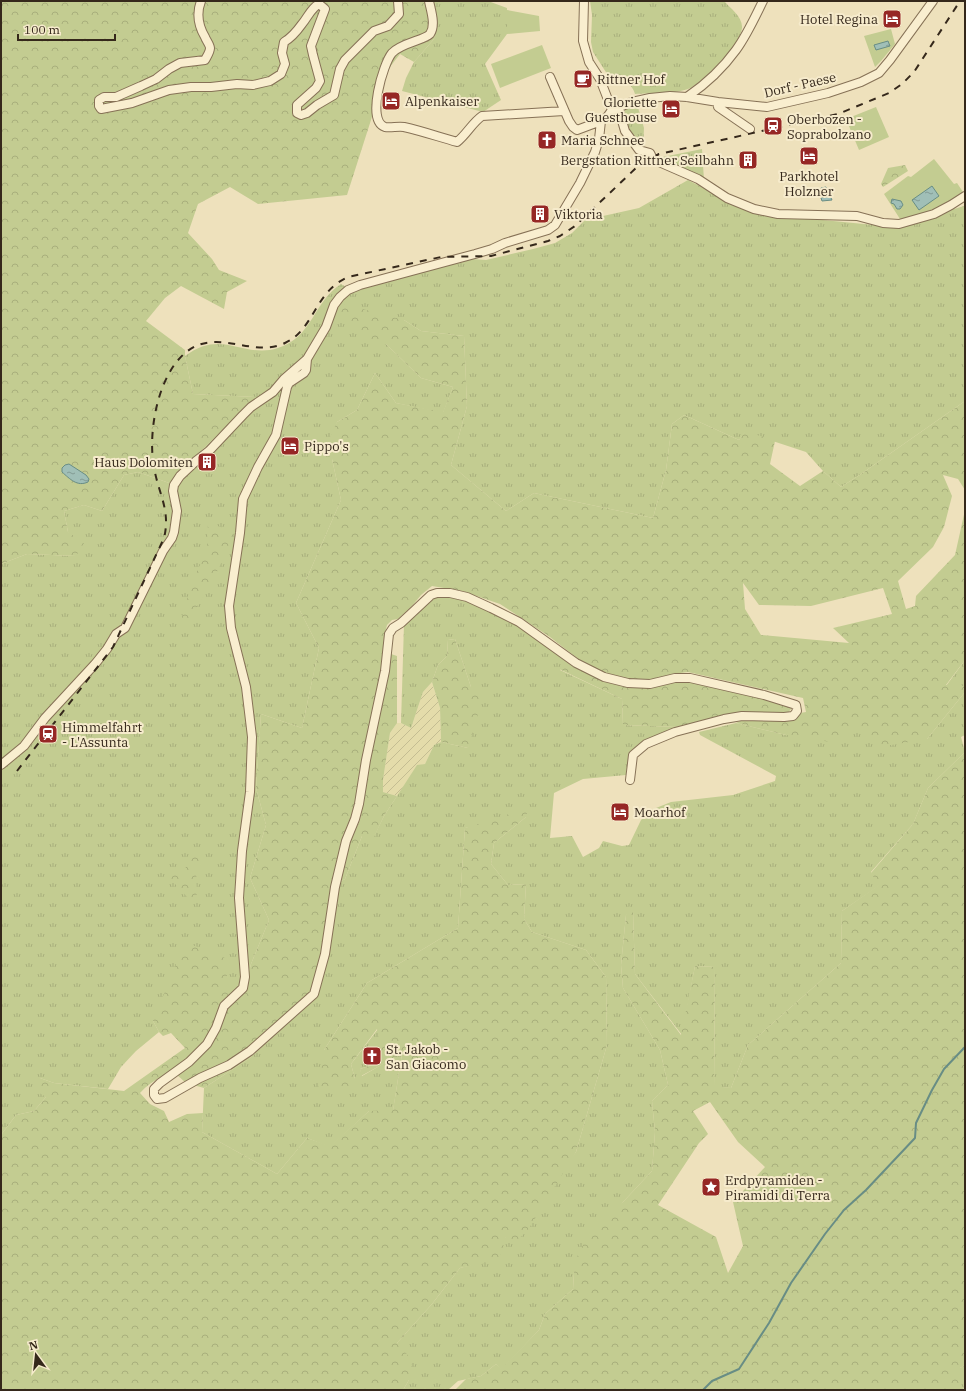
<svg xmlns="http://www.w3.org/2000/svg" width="966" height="1391" viewBox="0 0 966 1391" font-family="'IBM Plex Serif',serif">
  <defs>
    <pattern id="farmland-furrows" width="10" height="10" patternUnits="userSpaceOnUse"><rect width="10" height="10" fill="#e4dcaa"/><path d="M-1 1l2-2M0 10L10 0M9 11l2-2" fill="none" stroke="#c4bd92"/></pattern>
    <pattern id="grass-tufts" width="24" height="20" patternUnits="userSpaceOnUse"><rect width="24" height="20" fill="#c3cc91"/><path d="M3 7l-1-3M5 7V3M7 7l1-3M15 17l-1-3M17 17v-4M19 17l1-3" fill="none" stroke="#a8af7c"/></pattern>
    <pattern id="forest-crowns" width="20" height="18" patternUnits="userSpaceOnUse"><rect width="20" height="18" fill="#c3cc91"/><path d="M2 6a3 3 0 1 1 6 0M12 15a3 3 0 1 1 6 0" fill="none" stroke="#a8af7c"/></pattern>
    <pattern id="water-ripples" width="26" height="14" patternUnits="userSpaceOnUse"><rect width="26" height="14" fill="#a0bfb7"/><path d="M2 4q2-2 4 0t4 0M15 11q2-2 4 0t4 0" fill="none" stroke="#839b94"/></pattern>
  </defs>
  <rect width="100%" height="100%" fill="#eee1bc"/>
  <path fill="url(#farmland-furrows)" d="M432 682 440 708 441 742 434 745 425 764 417 766 397 796 383 792V780L390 733 397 723H401L411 728 423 692Z"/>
  <path fill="url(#grass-tufts)" d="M433 1H488L507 8V34L485 64 501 100 483 112 402 91 406 78 414 62 434 39 437 16Z
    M590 1H724C730 8 743 17 742 28 741 44 702 84 688 89 675 94 650 93 635 94 632 83 622 79 611 80L593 52 591 42 592 15Z
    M637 104 644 128 643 149 627 131 620 109Z
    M702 149 704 180 658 158Z
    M688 180 748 211 782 216 874 225 897 226 964 206 965 204V401L861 474 841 487 823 471 806 452 745 432 739 440 684 415 672 424 666 470 653 518 534 493 506 511 451 465 467 406 464 336 421 331 404 320 386 344 421 378 453 387 443 413 396 403 375 373 357 410 337 422 332 459 341 500 296 603 319 648 302 728 261 714 256 788 266 825 250 878 269 920 251 964 244 991 228 988 153 1021 159 1032 136 1051 121 1067 108 1089 54 1083 40 1078 46 1097 34 1111 16 1115 1 1135V564L27 554 76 556 68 532 64 511 84 505 102 511 124 475 138 472 172 484 203 449 255 397 193 394 185 356C222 328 243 359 278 348 312 338 314 301 341 284L346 287 472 259 486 260 533 249 555 243 572 233 585 220 639 208Z
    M440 596 446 598 449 596 475 603 526 630 566 657 560 670 622 699 623 725 680 727 639 744 629 753 626 775 583 779 554 793 550 838 572 836 583 857 599 848 603 841 622 846 629 845 641 820 651 810 671 802 733 795 775 781 776 776 700 735 699 732 736 723 786 735 852 726 927 739 965 692V735L961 737 965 752 928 788 913 824 871 872 880 885 842 911 841 963 748 1045 731 1088 714 1087 715 967 695 966 682 1035 635 974 633 911 626 915 621 965 623 988 660 1050 668 1085 652 1101 655 1132 652 1171 623 1202 574 1272 573 1289 545 1314 539 1330 501 1370 496 1364 481 1376 458 1381 448 1390H403L409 1380 397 1343 432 1304 460 1268 475 1264 506 1237 576 1152 607 1045 606 977 586 950 532 932 524 919 526 884 508 885 491 864 494 843 526 817 465 828 458 928 367 983 324 1050 355 1079 351 1064 378 1029 384 1058 375 1064 360 1069 362 1076 402 1053 393 1111H369L330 1147 307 1138 277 1174 202 1132 204 1088 250 1058 315 998 339 882 345 879 362 836H374L384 816 417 765 425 764 434 745 441 742 468 748 471 687 455 639 448 640 447 656 438 665 432 682 423 692 411 728 401 723 404 624 433 597Z
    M965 660V686H946Z
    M965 1365V1388L960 1390V1368Z"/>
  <path fill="url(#forest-crowns)" fill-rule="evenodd" d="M1 1H433L437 16 434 39 414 62 400 54 383 76 371 120 347 195 258 204 230 187 198 204 188 233 212 259 219 270 247 281 227 292 224 309 181 286 165 298 146 321 185 350V356L193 394 256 397 203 449 172 484 138 472 124 475 102 511 84 505 64 511 68 532 84 543 76 556 27 554 1 564Z
    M905 165 908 171 883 187 881 184 888 168Z
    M340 303 404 320 421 331 464 336 467 406 451 465 506 511 534 493 653 518 666 470 672 424 684 415 739 440 745 431 775 441 770 464 800 486 823 471 841 487 861 474 965 401V490L958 479 943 475 952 496 944 527 933 547 898 581 906 609 915 606 916 596 955 555 965 510V660L946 685 965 686V692L927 739 879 747 852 727 837 743 786 735 736 723 744 719H794L800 713 806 712 803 698 688 672 673 674 651 681H628L604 673 582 662 550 637 500 604 462 591 432 586 421 595 412 606 398 619 392 620 387 625 384 637 382 671 353 818 323 955 310 994 315 998 250 1058 204 1088 186 1083 176 1074 190 1064 227 1007 244 991 251 964 269 920 250 878 266 825 256 788 261 714 302 728 319 648 296 603 341 500 332 459 324 450 337 422 357 410 375 373 396 403 443 412 453 387 421 378 386 344 369 345 337 308ZM743 583 759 605 811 606 883 588 892 614 833 628 849 643 761 635 745 609Z
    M208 522 234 533 218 570 184 629 182 617 192 582 207 550Z
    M455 639 471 687 483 697 468 748 441 742 440 708 432 682 438 665 447 656 448 640Z
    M391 654 397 656V723L390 733 383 780V792L397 796 384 816 374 837 362 836 345 879 339 882 350 842 360 820 370 759 389 671Z
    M566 657 575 666 651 686 677 682 690 681 763 697 790 706 791 709 787 714 771 712 733 713 680 727 623 725 622 699 559 669Z
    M965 752V1365L960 1368V1390H455L466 1379 481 1376 496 1364 501 1369 539 1330 545 1314 573 1289 574 1272 577 1257 589 1233 623 1202 652 1171 655 1132 652 1101 668 1085 660 1050 623 988 621 965 626 915 629 906 633 910 635 974 681 1035 695 966 715 967 714 1086 731 1088 748 1045 841 963 842 911 879 885 871 873 913 824 928 788ZM710 1102 738 1142 765 1167 733 1202 743 1246 728 1273 716 1237 658 1205 699 1143 708 1134 693 1111Z
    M528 808 526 817 494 843 491 864 508 885 526 884 524 919 532 932 586 950 606 977 607 1045 576 1152 528 1230 515 1242 506 1237 499 1260 460 1268 432 1304 397 1343 412 1360 409 1380 403 1390H1V1135L16 1115 34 1111 46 1097 31 1088 40 1078 54 1083 124 1091 185 1048 171 1033 163 1036 159 1032 153 1021 185 942 225 958 228 987 238 989C223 1014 211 1041 188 1060 173 1072 153 1078 140 1093L150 1104 164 1111 169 1122 187 1114 203 1113 202 1132 277 1174 307 1138 330 1146 369 1111 393 1110 402 1054 361 1076 360 1069 375 1064 383 1058 377 1029 351 1064 355 1079 352 1088 318 1091 324 1050 367 983 458 928 465 828Z
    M200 850 202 867 196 877 197 894 191 901 167 875 185 871 188 856Z"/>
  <path fill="#c3cc91" d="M507 10 539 16 540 31 507 34Z
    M891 29 895 44 881 61 875 67 864 36Z
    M542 45 551 68 500 88 491 64Z
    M876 107 889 137 859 150 846 119Z
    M934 159 954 184 957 183 963 192C952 208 919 215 900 219L884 194 908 176 911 177Z"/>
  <path fill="url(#water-ripples)" stroke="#688d85" d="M888 41 890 46 876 50 874 45Z
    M932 186 939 196 919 210 912 200Z
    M826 187 832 200 822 201 821 198 824 197 821 188Z
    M892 199 901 201 903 205 900 209H897L894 204 891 203Z
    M69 464 86 475 89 479 88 482C77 487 70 479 62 472V468L65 465Z"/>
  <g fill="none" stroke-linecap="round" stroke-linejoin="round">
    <path stroke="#688d85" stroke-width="2" d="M703 1390 712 1381 739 1369 769 1323 791 1283 825 1234 844 1210 866 1190 915 1138 916 1123 932 1090 944 1069 965 1047"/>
    <defs>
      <path id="minor" d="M201 1C196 14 198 25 205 37 206 40 210 45 210 48 210 52 207 56 205 60L180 63 169 69 156 79 141 86 116 97H104L99 100V106L101 109 132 103 169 90 191 87H211L237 84 253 85 270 81 281 74 285 64 282 53 284 42C291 38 297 31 302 24 308 17 311 8 319 4L325 9 311 46 313 55 320 81 316 88 297 105V113L301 115 307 113 317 105 334 95 340 69 345 60 374 31 388 26 399 14 398 1
        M429 1C431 11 436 25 430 34 425 40 401 43 392 53 383 64 366 121 385 127 391 128 398 126 404 127 422 131 439 137 457 142 467 134 472 123 482 116L564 111
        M584 1 583 41 589 62 600 79 612 110
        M550 77 569 121 573 127 577 130 601 121 607 117 612 110 632 102 650 98 670 96 687 97 718 102 767 107 828 93 861 82 879 73 890 60 933 1
        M687 97C706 84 723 68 736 50 747 35 755 17 763 1
        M718 102V107L750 129
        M618 107 625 131 639 150 650 153 652 157 659 162 698 179 727 198 754 209 778 214 857 216 883 223 899 224 934 214 951 205 965 196
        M601 121 599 139 595 152 580 183 555 225 548 230 505 243 492 249 475 254 360 285 348 290 340 297 334 305 326 327 307 359 306 370 304 373 289 383 287 387 276 435 258 467 243 499 240 533 229 606 231 628 246 687 252 737 250 792 242 851 239 898 245 977 243 988 224 1006 216 1028 207 1044 189 1062 160 1083 154 1089V1095L157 1099 165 1098 200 1078 229 1065 250 1051 314 994 325 954 335 887 346 841 355 819 359 804 366 760 385 671 389 634 393 628 401 623 431 595 437 593H450L467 597 491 608 519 622 576 663 604 677 628 683 650 684 675 678H690L764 695 796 705 797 711 793 716 784 717 742 716 724 719 675 732 646 744 633 755 630 780
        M1 765 24 746 45 718 95 664 107 649 116 634 125 628 163 551 172 538 174 532 177 511 173 491 174 485 180 476 196 461 209 451 243 415 251 407 273 392 284 379 307 359"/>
    </defs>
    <use href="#minor" stroke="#867156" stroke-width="10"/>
    <use href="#minor" stroke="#f9eecf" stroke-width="8"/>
    <path stroke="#35281b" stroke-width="2" stroke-dasharray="7 7" stroke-linecap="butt" d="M17 771 113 647 164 538C171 510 158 493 154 467 147 431 159 363 196 346 225 333 256 357 285 343 315 329 314 292 348 277L441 257 491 256 548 241 560 236 575 226 636 168 644 162 659 154 838 114 889 93 902 84 914 72 960 1"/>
  </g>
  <defs>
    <symbol id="hotel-square" viewBox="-11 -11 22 22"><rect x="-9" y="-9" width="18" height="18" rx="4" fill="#962725" stroke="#f6ebcc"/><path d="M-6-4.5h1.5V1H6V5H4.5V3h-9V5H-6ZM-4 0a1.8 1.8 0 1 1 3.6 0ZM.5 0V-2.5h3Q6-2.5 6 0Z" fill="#fff"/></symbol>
    <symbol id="cafe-square" viewBox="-11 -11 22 22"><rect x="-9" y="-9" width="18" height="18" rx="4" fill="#962725" stroke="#f6ebcc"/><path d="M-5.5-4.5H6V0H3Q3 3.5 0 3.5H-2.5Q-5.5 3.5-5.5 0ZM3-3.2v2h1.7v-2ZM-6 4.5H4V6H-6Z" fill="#fff"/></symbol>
    <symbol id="station-square" viewBox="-11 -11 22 22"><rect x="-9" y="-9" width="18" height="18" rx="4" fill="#962725" stroke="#f6ebcc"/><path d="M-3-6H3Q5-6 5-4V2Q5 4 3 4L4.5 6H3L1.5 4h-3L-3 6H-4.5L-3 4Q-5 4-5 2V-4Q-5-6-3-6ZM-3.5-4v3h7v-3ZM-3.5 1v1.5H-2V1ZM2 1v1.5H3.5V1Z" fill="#fff"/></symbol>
    <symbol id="church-square" viewBox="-11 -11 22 22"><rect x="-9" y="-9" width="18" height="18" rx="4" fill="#962725" stroke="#f6ebcc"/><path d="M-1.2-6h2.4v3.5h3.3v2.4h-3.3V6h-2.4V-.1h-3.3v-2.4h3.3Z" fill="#fff"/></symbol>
    <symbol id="building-square" viewBox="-11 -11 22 22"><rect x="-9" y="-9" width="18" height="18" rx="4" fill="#962725" stroke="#f6ebcc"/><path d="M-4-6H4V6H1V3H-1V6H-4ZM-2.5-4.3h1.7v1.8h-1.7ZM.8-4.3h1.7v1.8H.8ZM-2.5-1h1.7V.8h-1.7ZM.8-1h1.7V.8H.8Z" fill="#fff"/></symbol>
    <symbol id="sight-square" viewBox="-11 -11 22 22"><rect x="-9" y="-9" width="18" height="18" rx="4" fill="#962725" stroke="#f6ebcc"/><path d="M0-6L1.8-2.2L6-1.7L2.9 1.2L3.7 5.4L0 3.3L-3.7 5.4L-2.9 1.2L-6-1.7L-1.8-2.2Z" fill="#fff"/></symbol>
  </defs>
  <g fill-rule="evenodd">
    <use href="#hotel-square" x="881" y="8" width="22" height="22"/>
    <use href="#cafe-square" x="572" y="68" width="22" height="22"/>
    <use href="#hotel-square" x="380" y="90" width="22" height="22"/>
    <use href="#hotel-square" x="660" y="98" width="22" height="22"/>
    <use href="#station-square" x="762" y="115" width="22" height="22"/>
    <use href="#church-square" x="536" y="129" width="22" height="22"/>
    <use href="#hotel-square" x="798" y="145" width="22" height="22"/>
    <use href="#building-square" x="737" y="149" width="22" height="22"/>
    <use href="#building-square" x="529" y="203" width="22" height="22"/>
    <use href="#hotel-square" x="279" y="435" width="22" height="22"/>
    <use href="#building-square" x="196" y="451" width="22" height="22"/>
    <use href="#station-square" x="37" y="723" width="22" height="22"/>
    <use href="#hotel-square" x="609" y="801" width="22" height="22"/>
    <use href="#church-square" x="361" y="1045" width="22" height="22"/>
    <use href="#sight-square" x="700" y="1176" width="22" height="22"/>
  </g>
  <g text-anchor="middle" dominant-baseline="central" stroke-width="4" stroke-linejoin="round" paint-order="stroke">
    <g font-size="13" fill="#35281b" stroke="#f6ebcc" text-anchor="start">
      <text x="878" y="19" text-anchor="end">Hotel Regina</text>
      <text x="597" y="79">Rittner Hof</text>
      <text x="405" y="101">Alpenkaiser</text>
      <text x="657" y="102" text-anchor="end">Gloriette<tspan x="657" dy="15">Guesthouse</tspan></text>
      <text x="787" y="119">Oberbozen -<tspan x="787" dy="15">Soprabolzano</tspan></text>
      <text x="561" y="140">Maria Schnee</text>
      <text x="734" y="160" text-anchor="end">Bergstation Rittner Seilbahn</text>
      <text x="809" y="176" text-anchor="middle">Parkhotel<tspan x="809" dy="15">Holzner</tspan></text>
      <text x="554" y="214">Viktoria</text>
      <text x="304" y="446">Pippo's</text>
      <text x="193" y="462" text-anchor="end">Haus Dolomiten</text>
      <text x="62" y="727">Himmelfahrt<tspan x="62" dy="15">- L'Assunta</tspan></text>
      <text x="634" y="812">Moarhof</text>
      <text x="386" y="1049">St. Jakob -<tspan x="386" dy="15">San Giacomo</tspan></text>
      <text x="725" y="1180">Erdpyramiden -<tspan x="725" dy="15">Piramidi di Terra</tspan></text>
    </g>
    <g font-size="13" fill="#35281b" stroke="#f6ebcc">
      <text transform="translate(800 85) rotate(-13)">Dorf - Paese</text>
    </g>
  </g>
  <rect width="966" height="1391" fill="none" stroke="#35281b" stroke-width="4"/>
  <g transform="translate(36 1355) rotate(345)" stroke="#f6ebcc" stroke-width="3" paint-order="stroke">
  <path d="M0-3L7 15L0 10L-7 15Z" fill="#35281b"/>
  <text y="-6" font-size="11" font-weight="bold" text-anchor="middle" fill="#35281b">N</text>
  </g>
  <path d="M18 34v6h97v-6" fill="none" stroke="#35281b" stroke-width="2"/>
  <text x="24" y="34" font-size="12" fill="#35281b" stroke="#f6ebcc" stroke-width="3" paint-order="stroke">100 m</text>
</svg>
